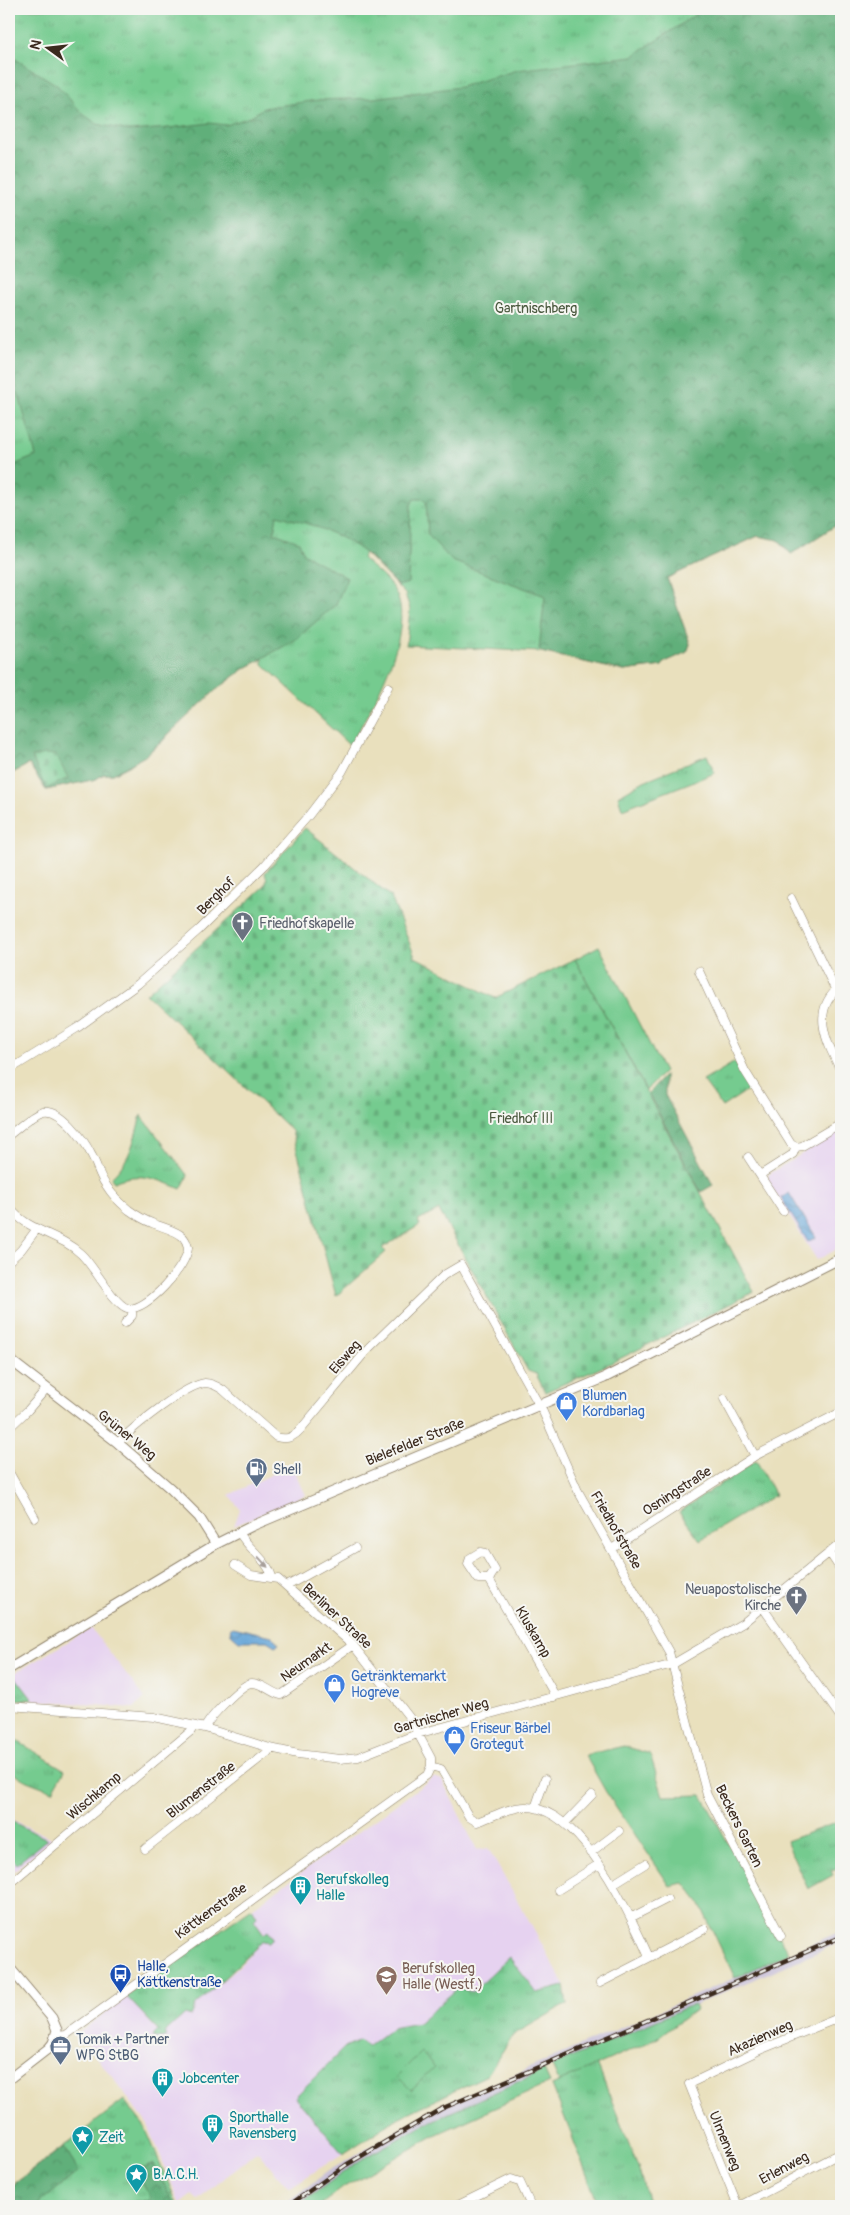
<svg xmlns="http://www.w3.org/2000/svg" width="850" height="2215" viewBox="0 0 850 2215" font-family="Pangolin,sans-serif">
  <defs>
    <pattern id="grass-tufts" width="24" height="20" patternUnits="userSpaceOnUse" patternTransform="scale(1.25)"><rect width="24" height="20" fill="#75cb8f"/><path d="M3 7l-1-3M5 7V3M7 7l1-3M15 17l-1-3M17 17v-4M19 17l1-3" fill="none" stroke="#66ae7b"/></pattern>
    <pattern id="forest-crowns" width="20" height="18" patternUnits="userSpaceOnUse" patternTransform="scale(1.25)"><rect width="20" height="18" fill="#60af7a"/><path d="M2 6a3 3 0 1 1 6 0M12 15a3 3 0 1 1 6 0" fill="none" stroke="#508f63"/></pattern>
    <pattern id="cemetery-stones" width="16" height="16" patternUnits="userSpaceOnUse" patternTransform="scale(1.25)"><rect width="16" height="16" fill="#75cb8f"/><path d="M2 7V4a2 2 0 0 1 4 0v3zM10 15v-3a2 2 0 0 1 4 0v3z" fill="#66ae7b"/></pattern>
    <pattern id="water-waves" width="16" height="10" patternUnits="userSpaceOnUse" patternTransform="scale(1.25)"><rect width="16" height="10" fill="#65a5d8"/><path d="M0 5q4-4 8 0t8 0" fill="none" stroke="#5487af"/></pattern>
  </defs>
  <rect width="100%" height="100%" fill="#f6f6f2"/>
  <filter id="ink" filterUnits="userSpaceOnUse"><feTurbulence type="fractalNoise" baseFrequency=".02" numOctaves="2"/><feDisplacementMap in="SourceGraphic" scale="10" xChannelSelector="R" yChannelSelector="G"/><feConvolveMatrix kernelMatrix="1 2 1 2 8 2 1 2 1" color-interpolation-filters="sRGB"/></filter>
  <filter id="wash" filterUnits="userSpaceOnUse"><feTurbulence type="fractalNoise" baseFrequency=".0096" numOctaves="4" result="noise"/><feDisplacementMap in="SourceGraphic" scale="20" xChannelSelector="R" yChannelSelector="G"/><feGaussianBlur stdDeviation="1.12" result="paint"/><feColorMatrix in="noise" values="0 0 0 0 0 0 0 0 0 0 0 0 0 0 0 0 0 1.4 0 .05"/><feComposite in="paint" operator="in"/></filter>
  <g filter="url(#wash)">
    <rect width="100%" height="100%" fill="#e9e0bd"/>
    <path fill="#e6d2f0" d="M841 1130V1247L817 1260 767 1181 769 1174Z
      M291 1465 306 1495 234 1526 240 1509 229 1495Z
      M91 1628 145 1698 134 1708 33 1700 13 1674Z
      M434 1777 442 1780 477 1850 488 1848 564 1984 567 2004 513 2035 487 2075 398 2118 289 2188 257 2151 198 2200 192 2195 180 2204 148 2125 79 2033 126 1996 158 2031 153 2036H166L164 2033 239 1966 263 1941 273 1938 268 1932 265 1934 254 1920 257 1916 252 1908Z
      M9 1818 53 1839 9 1875Z"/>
    <path fill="#c8bfd8" d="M841 1931V1942L552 2066 423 2125 311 2195 297 2206H281L330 2170 438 2108Z"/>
    <path fill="url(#grass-tufts)" stroke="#587a56" d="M9 9H841V522L791 554 779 540 758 536 667 578 690 644 687 652 665 662 662 666 624 671 541 652 406 645 410 609 405 594 365 553 362 558C372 568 387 578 394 590 419 629 369 711 350 746L263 664V659L247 667 216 690 178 723 162 742 129 766 113 774H104L96 779 46 790 29 764 9 775Z
      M707 755 715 773 622 809 618 796 644 781Z
      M735 1062 751 1088 722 1107 703 1081Z
      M141 1115 188 1176 181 1189C158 1179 138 1171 114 1182L111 1178C131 1160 134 1140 141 1115Z
      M756 1460 775 1495 700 1540 679 1512Z
      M13 1674 33 1700 9 1699V1677Z
      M9 1736 65 1770 53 1791 27 1781 9 1771Z
      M9 1820 47 1839 17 1864 9 1856Z
      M841 1821V1868L831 1871 833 1875 808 1889 786 1841Z
      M252 1908 257 1917 254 1920 264 1934 268 1931 273 1938 269 1942 263 1941 196 2005 191 2016 185 2014 164 2033 166 2036 161 2039 153 2037 158 2030 126 1996Z
      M509 1957 537 1993 564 1986 567 2004 513 2035 487 2075 398 2118 343 2154 295 2097 345 2047 360 2040 367 2047 392 2028 418 2023 458 1988 472 1992Z
      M597 2064 638 2167 649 2206H599L552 2085Z
      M124 2100 145 2127 178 2206H9V2188Z"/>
    <path fill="url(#forest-crowns)" stroke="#4e6c4c" d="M704 9H841V522L791 554 779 540 758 536 667 578 690 644 687 652 665 662 662 666 624 671 541 652 539 649 545 596 452 561 428 535 426 502 423 499H414L411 505 408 583 398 586C387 575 377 563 365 553 340 533 308 523 277 515L274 533 299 542 304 554 347 578 336 604 295 640 247 667 216 690 145 756 113 774H104L96 779 46 790 29 764 9 775V628H12L9 610V467L36 456 9 361V55L57 85 83 114 97 124 130 131 169 128 209 123 226 125 250 117 263 108 318 100 373 98 460 87 517 70 633 56Z
      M665 1075V1095L713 1185 701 1192 648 1093Z
      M63 2147 79 2171 36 2206H9V2188Z
      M154 2164 175 2206H133L136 2201 149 2202 150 2196 136 2171Z"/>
    <path fill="url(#cemetery-stones)" stroke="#587a56" d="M45 754 56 755 68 778 46 789 32 757Z
      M305 828 391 897 415 957 495 998 575 959 754 1292 605 1366 545 1392 536 1374 528 1371 439 1210 418 1221 420 1225 382 1248 386 1252 336 1296 292 1131 146 994 264 887 267 880 265 873Z"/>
    <path fill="#75cb8f" stroke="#587a56" d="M599 946 664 1072 646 1090 575 959Z
      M624 1746 650 1754 663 1796 702 1795 788 1953 735 1978 699 1902 684 1883 670 1886 606 1792 585 1755Z
      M694 2004 696 2009 658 2038 559 2082 552 2066Z
      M421 2052 435 2067 411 2090 397 2076Z
      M544 2070 550 2083 435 2135 344 2187 319 2206H297L359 2161 423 2125Z"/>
    <path fill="url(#water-waves)" stroke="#50687b" d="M789 1193 816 1237 808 1242 781 1198Z
      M233 1627 272 1636 279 1644 275 1646 267 1641H239L231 1634 230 1629Z"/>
  </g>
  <g filter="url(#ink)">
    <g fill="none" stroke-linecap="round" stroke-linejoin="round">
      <defs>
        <path id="minor" d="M791 898 836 991
          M699 971 745 1071 791 1144 796 1147 802 1146 841 1123
          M841 986C809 1010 827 1043 841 1071
          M9 1070 77 1028 138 984 200 929 265 865 309 815 342 772 388 687
          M9 1135C19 1128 31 1115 43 1111 61 1107 84 1140 91 1154 97 1164 99 1176 106 1185 112 1195 120 1203 129 1210 136 1215 144 1220 152 1223 161 1227 176 1230 183 1237 186 1240 187 1244 188 1247 189 1264 145 1314 127 1308 113 1303 94 1266 81 1254 59 1233 28 1232 9 1207
          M748 1157 783 1211
          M760 1175 793 1154 796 1147
          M9 1261 21 1250 36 1230
          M125 1323 132 1316V1309
          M724 1399 755 1456
          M9 1428 28 1410 46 1389
          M118 1443C132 1428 185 1385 205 1383 212 1383 217 1386 223 1390L276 1437C286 1440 293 1438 300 1430L367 1350 444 1275 461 1265 543 1412 578 1491 669 1652 707 1795 781 1936
          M9 1472 35 1518
          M239 1532C247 1548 268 1560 272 1577
          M613 1548 755 1456 841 1412
          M480 1552 485 1553 495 1570 489 1579H478L468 1564 470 1558Z
          M829 1552 841 1570
          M235 1565 251 1575 278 1579 353 1645 409 1717 431 1758V1766
          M489 1579 552 1690 554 1697
          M287 1586 355 1548
          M763 1608 841 1718
          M9 1706 154 1717 205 1728 270 1748 298 1754 340 1759 358 1757 417 1734 673 1664 743 1623 841 1543
          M205 1728C208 1719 242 1683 252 1683 263 1683 271 1693 281 1695L353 1645
          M431 1766 441 1769 469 1817 477 1822C492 1817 509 1807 525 1807 580 1806 630 1914 649 1957
          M535 1808 545 1779
          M565 1823 592 1795
          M145 1849 268 1752 270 1748
          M590 1853 619 1831
          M9 1884 191 1731 193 1726
          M613 1884 645 1864
          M558 1890 599 1864
          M632 1917 667 1899
          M600 1983 705 1929
          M57 2036 66 2035 427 1775 431 1766
          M456 2206 511 2179 520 2182 531 2206
          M738 2206 689 2084 762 2049 841 2017
          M739 2206 841 2153"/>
        <path id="tertiary" d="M9 1359 118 1443 171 1489 199 1517 216 1544
          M9 1669 216 1544 252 1526 604 1378 841 1258
          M9 1967 52 2018 57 2030 53 2043 49 2048 9 2079"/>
      </defs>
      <use href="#minor" stroke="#92856e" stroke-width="9"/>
      <use href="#tertiary" stroke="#92856e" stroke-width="11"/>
      <use href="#minor" stroke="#fff" stroke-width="8"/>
      <use href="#tertiary" stroke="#fff" stroke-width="9"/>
      <defs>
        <path id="rail" d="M288 2206 346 2165 441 2109 841 1937"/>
      </defs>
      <use href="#rail" stroke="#3b2a1e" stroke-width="4.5"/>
      <use href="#rail" stroke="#f6f6f2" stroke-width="2.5" stroke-dasharray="8" stroke-linecap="butt"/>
    </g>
    <defs><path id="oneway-solid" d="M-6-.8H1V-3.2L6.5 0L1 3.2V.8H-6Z" transform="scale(1.25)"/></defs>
    <use fill="#a79f9a" href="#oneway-solid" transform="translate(263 1562) rotate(47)"/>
  </g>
  <defs>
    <symbol id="church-pin" viewBox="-11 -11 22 30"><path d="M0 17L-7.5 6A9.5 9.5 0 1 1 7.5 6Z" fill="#6b7280" stroke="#f6f6f2"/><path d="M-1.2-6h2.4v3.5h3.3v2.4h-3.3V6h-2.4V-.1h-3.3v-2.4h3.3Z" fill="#fff"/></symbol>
    <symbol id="shop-pin" viewBox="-11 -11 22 30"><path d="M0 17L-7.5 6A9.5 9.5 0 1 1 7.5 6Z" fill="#3f7fe0" stroke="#f6f6f2"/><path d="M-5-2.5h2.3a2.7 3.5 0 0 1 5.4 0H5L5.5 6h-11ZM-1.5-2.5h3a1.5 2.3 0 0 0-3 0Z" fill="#fff"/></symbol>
    <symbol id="fuel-pin" viewBox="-11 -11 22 30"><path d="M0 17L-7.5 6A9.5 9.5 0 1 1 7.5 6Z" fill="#5c6f8a" stroke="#f6f6f2"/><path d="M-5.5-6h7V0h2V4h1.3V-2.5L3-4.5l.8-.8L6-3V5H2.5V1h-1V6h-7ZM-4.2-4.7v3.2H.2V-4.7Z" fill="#fff"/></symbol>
    <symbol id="building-pin" viewBox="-11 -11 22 30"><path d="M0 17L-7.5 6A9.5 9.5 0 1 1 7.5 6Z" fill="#0f9aa8" stroke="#f6f6f2"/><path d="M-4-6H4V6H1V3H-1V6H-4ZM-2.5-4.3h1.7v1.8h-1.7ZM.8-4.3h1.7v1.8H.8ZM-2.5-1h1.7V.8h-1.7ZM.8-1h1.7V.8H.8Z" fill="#fff"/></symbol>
    <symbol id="bus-pin" viewBox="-11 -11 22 30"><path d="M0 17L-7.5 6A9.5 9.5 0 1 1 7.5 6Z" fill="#1a4fb4" stroke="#f6f6f2"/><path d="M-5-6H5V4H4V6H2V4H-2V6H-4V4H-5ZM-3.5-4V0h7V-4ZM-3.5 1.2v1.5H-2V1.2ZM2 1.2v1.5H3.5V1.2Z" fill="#fff"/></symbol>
    <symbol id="university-pin" viewBox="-11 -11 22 30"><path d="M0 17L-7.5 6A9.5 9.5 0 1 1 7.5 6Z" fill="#8d6e63" stroke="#f6f6f2"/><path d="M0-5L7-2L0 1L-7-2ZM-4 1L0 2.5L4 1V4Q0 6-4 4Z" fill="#fff"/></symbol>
    <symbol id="office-pin" viewBox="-11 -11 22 30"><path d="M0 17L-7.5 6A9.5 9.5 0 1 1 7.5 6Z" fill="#5c6f8a" stroke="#f6f6f2"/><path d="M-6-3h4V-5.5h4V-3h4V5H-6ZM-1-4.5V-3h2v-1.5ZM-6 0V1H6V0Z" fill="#fff"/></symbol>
    <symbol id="sight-pin" viewBox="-11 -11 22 30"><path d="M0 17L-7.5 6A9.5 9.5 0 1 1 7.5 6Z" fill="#0f9aa8" stroke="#f6f6f2"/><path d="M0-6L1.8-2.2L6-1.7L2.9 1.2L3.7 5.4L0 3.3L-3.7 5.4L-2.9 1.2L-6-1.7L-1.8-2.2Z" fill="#fff"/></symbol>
  </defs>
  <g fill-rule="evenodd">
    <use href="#church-pin" x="230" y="910" width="25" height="34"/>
    <use href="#shop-pin" x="554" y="1390" width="25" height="34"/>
    <use href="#fuel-pin" x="244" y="1456" width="25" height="34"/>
    <use href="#church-pin" x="784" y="1584" width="25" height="34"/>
    <use href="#shop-pin" x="322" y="1672" width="25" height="34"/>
    <use href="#shop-pin" x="442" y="1724" width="25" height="34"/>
    <use href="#building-pin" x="288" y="1874" width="25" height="34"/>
    <use href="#bus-pin" x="108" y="1962" width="25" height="34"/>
    <use href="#university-pin" x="374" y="1964" width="25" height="34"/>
    <use href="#office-pin" x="48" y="2034" width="25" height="34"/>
    <use href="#building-pin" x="150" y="2066" width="25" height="34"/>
    <use href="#building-pin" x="200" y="2112" width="25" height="34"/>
    <use href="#sight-pin" x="70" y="2124" width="25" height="34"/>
    <use href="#sight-pin" x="124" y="2162" width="25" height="34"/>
  </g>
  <g text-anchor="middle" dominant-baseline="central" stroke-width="4" stroke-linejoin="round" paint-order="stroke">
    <g font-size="14" fill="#4c5a40" stroke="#f6f6f2">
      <text x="536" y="308">Gartnischberg</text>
      <text x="521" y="1118">Friedhof III</text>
    </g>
    <g font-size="14" fill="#3b2a1e" stroke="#f6f6f2">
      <text transform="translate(216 896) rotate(-45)">Berghof</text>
      <text transform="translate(345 1357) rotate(-49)">Eisweg</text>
      <text transform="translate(127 1435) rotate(39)">Grüner Weg</text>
      <text transform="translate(415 1442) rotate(-22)">Bielefelder Straße</text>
      <text transform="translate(677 1491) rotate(-33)">Osningstraße</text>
      <text transform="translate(616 1530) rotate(60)">Friedhofstraße</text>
      <text transform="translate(337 1616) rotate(43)">Berliner Straße</text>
      <text transform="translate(533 1632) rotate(60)">Kluskamp</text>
      <text transform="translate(306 1662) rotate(-35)">Neumarkt</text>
      <text transform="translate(441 1716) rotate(-16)">Gartnischer Weg</text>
      <text transform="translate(201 1790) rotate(-38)">Blumenstraße</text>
      <text transform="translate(94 1796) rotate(-40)">Wischkamp</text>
      <text transform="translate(739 1826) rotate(64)">Beckers Garten</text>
      <text transform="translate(211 1911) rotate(-36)">Kättkenstraße</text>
      <text transform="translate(760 2038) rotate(-24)">Akazienweg</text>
      <text transform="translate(725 2141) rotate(68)">Ulmenweg</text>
      <text transform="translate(784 2168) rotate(-28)">Erlenweg</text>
    </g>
    <g font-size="14" fill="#5b616d" stroke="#f6f6f2" text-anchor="start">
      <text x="259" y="923">Friedhofskapelle</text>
      <text x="781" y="1589" text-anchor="end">Neuapostolische<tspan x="781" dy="16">Kirche</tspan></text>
    </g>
    <g font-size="14" fill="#366cbe" stroke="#f6f6f2" text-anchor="start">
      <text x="582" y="1395">Blumen<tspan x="582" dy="16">Kordbarlag</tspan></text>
      <text x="351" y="1676">Getränktemarkt<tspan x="351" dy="16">Hogreve</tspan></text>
      <text x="470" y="1728">Friseur Bärbel<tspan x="470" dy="16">Grotegut</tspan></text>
    </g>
    <g font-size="14" fill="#4e5e75" stroke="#f6f6f2" text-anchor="start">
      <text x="273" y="1469">Shell</text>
      <text x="76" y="2039">Tomik + Partner<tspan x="76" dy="16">WPG StBG</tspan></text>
    </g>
    <g font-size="14" fill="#0d838f" stroke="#f6f6f2" text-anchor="start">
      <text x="316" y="1879">Berufskolleg<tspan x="316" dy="16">Halle</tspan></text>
      <text x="179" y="2078">Jobcenter</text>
      <text x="229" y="2117">Sporthalle<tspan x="229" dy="16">Ravensberg</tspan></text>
      <text x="99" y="2137">Zeit</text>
      <text x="153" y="2174">B.A.C.H.</text>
    </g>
    <g font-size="14" fill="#164399" stroke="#f6f6f2" text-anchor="start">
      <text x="137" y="1966">Halle,<tspan x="137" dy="16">Kättkenstraße</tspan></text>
    </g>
    <g font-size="14" fill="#785e54" stroke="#f6f6f2" text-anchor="start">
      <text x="402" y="1968">Berufskolleg<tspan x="402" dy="16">Halle (Westf.)</tspan></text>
    </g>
  </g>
  <rect width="850" height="2215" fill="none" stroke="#f6f6f2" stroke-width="30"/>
  <g transform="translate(48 48) rotate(285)" stroke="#f6f6f2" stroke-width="4" paint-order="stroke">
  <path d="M0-4L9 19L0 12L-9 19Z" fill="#3b2a1e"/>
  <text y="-8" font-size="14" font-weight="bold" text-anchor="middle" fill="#3b2a1e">N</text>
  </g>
</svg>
